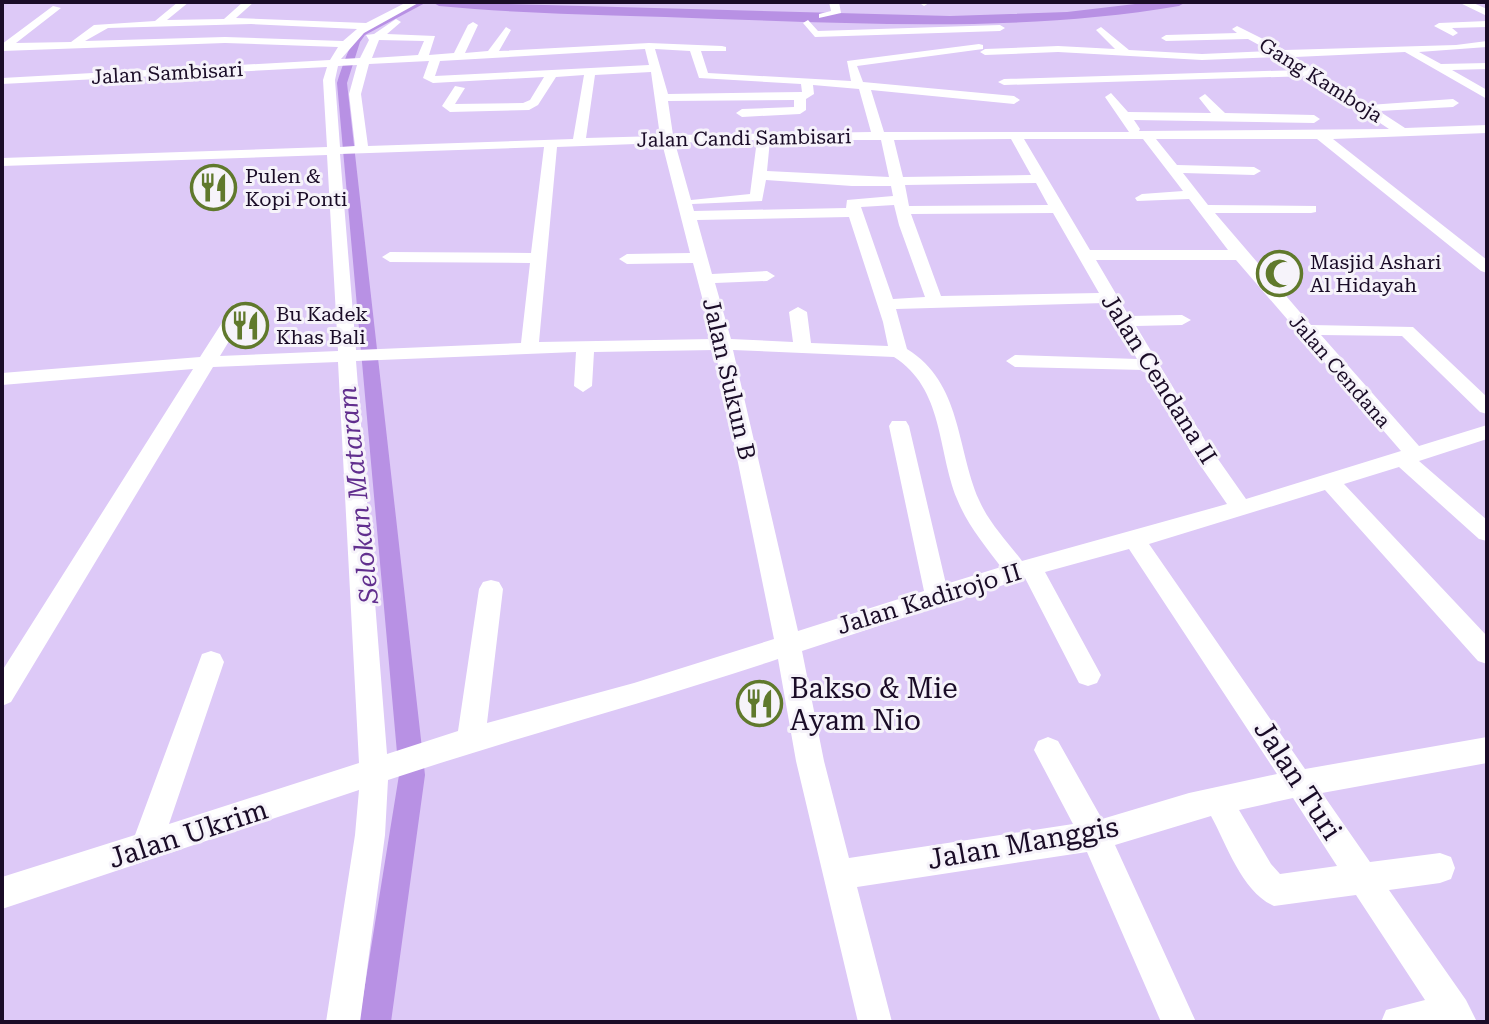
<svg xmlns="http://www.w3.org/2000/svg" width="1489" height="1024" viewBox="0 0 1489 1024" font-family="'Roboto Serif',serif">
  <rect width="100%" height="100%" fill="#ddc9f7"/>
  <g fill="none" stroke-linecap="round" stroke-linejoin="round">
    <path fill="#b891e4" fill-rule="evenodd" d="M416 2H427L365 35 360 42 347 83 425 775 391 1022H359L399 775 337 83C357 22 360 28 416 2Z"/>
    <path fill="#b891e4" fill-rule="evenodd" d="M432 2 950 16 1067 12 1152 2H1186L1179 6C1026 32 873 24 718 19 625 15 532 15 439 6Z"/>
    <path fill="#fff" fill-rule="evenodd" d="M178 2H189L167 20 224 19 243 2H254L236 18 366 23 407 2H420L364 33 341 59 360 58 369 40 366 35 374 34 396 19 401 22 387 34 435 36 429 55 454 53 468 25 473 22 478 25 465 53 488 51 506 27 511 30 499 51 649 43 722 46 726 47V51H701L708 73 851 81 847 61 979 44 983 45V49L857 66 863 82 1014 96 1020 100 1014 104 871 90 884 132H1129L1105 97 1111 93 1128 112 1211 113 1199 98 1205 94 1225 113 1314 115 1320 119 1314 123 1134 120 1140 129 1139 131 1389 129 1310 76 1004 85 998 82 1004 79 1300 70 1281 57 1202 60 1058 52 985 55 980 52 985 49 1058 46 1115 49 1096 30 1101 27 1129 50 1202 54 1270 51 1248 39 1166 41 1161 38 1166 35 1237 33 1232 29 1237 26 1285 50 1456 45 1487 41V47L1419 52 1441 64 1487 63V69L1452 70 1487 90V99L1405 52 1295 57 1369 105 1453 99 1459 103 1453 107 1379 111 1405 128 1487 125V133L1333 139 1487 260V273L1481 271 1317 139H1156L1177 165 1254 167 1261 171 1254 175 1183 173 1208 205 1316 206V212L1311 213H1215L1311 325 1413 327 1487 397V414L1480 412 1402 336 1321 335 1419 446 1487 425V439L1419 461 1487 520V541L1479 539 1399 467 1344 484 1487 636V664L1478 661 1325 490 1149 544 1305 769 1487 737V763L1322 793 1370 862 1440 853 1451 857 1455 868 1451 879 1440 883 1389 890 1466 1000 1477 1022H1381L1386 1010 1425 1000 1356 895 1274 906C1242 892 1227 845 1211 816L1115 845 1196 1022H1161L1087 852 857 887 892 1022H858L796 761 778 659C649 702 517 737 388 780L385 835 360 1022H326L355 835 359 790 2 909V877L135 835 202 654 211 651 220 654 224 662 169 824 359 763 338 362 213 367 11 702 2 706V671L193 369 2 385V373L200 357 234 304 240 303 249 308 220 356 338 351 327 155 2 166V158L327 147 323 80 327 67 2 84V78L330 60 338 47 225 43 2 51V44L53 6 61 8 16 43 71 42 94 25 155 21ZM251 24 357 29 343 41 225 37 85 41 108 28ZM379 40 424 41 418 55 372 58ZM645 49 649 65 435 76 440 61ZM655 49 690 51 699 78 801 84 802 92 668 94ZM429 61 423 78 433 83 544 77 530 100 523 103 455 104 465 88 455 86 442 106 450 112 529 110 538 105 556 77 584 75 573 139 368 146 361 94 369 64ZM357 65 349 94 355 146 340 147 335 80 338 66ZM651 72 660 136 586 138 595 75ZM813 85 859 89 871 132 673 135 668 101 794 100V107L742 109 736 113 742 117 800 114 806 110V99L814 94ZM1011 139 1031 175 903 177 894 140ZM1024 139H1143L1183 191 1142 194 1135 198 1137 201 1189 199 1228 250H1090ZM757 140 750 194 691 200 675 143ZM770 140H881L889 177 767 171ZM662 143 690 253 627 254 619 259 627 264 693 263 713 339 539 342 557 147ZM544 147 531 253 390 252 382 257 390 262 530 263 521 343 356 350 340 154ZM766 180 852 186H891L893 196 847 200 846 208 694 211 692 204 762 201ZM1036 183 1048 205 909 206 905 185ZM894 205 899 225 925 297 893 299 861 207ZM1053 213 1099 293 941 296 911 214ZM849 217 883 322 888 346 811 343 807 312 798 307 789 312 793 342 731 339 715 283 767 281 775 276 767 271 712 274 697 220ZM1096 260H1236L1401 451 1246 499 1206 442 1136 326 1182 325 1191 320 1182 315 1129 316ZM1105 303 1137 359 1015 355 1006 361 1015 367 1144 370 1191 452 1227 504 1022 561C1007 541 989 523 979 500 956 447 962 383 907 349L896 309ZM715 350 774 639 634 683 487 723 503 589 499 582 491 580 483 582 479 589 458 731 387 754 356 361 576 352 574 386 583 392 592 386 594 352ZM733 350 894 357C944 389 937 449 957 499 967 524 985 546 1001 567L946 584 909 426 906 421H892L889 426 924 591 798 631ZM1129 549 1277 774 1189 793 1102 819 1058 741 1048 737 1038 741 1034 750 1073 824 849 858 824 761 802 651 1025 578 1079 683 1088 686 1097 683 1101 675 1045 572ZM1293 798 1337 866 1280 874 1271 864 1239 810Z
      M829 2H839L841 13 819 18V14L831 11Z
      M918 2H928L929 3 924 6Z
      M1458 2H1471L1487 9V16Z
      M808 20 818 31 1000 25 1005 28 1000 31 815 37 803 23Z
      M1487 21V27L1452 28 1458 33 1453 36 1434 26 1439 23Z"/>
  </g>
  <defs>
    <symbol id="restaurant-ring" viewBox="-11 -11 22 22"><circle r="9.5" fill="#f6f3fa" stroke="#60792c" stroke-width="1.5"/><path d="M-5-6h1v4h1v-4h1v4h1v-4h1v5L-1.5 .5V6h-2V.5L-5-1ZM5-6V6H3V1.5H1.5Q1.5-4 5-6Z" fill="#60792c"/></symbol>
    <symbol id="mosque-ring" viewBox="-11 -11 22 22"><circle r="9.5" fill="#f6f3fa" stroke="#60792c" stroke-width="1.5"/><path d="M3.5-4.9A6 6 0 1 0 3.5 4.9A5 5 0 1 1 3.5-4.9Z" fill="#60792c"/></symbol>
  </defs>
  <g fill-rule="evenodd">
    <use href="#restaurant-ring" x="188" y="162" width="51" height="51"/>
    <use href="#mosque-ring" x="1254" y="248" width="51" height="51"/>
    <use href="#restaurant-ring" x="220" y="300" width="51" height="51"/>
    <use href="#restaurant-ring" x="734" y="678" width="51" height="51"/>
  </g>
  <g text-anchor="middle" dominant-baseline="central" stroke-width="6" stroke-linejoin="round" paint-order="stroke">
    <g font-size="20" fill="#1a0c27" stroke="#f6f3fa">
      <text transform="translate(167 73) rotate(-3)">Jalan Sambisari</text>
      <text transform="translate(1321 80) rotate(32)">Gang Kamboja</text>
      <text transform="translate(744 138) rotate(-1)">Jalan Candi Sambisari</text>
      <text transform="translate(1340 371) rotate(49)">Jalan Cendana</text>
    </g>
    <g font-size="20" fill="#1a0c27" stroke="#f6f3fa" text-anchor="start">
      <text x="245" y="176">Pulen &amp;<tspan x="245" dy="23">Kopi Ponti</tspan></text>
      <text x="1310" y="262">Masjid Ashari<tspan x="1310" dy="23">Al Hidayah</tspan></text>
      <text x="276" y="314">Bu Kadek<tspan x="276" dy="23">Khas Bali</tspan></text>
    </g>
    <g font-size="24" fill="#1a0c27" stroke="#f6f3fa">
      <text transform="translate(729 379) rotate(77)">Jalan Sukun B</text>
      <text transform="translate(1159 379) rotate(58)">Jalan Cendana II</text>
      <text transform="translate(929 599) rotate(-17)">Jalan Kadirojo II</text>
    </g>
    <g font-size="26" font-style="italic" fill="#612e8e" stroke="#f6f3fa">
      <text transform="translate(358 495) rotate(-96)">Selokan Mataram</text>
    </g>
    <g font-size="28" fill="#1a0c27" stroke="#f6f3fa" text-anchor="start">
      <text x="790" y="688">Bakso &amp; Mie<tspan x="790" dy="32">Ayam Nio</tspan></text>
    </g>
    <g font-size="28" fill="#1a0c27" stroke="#f6f3fa">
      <text transform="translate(1298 780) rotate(57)">Jalan Turi</text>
      <text transform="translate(188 834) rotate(-18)">Jalan Ukrim</text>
      <text transform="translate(1023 843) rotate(-10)">Jalan Manggis</text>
    </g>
  </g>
  <rect width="1489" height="1024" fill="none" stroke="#1a0c27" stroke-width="8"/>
</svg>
